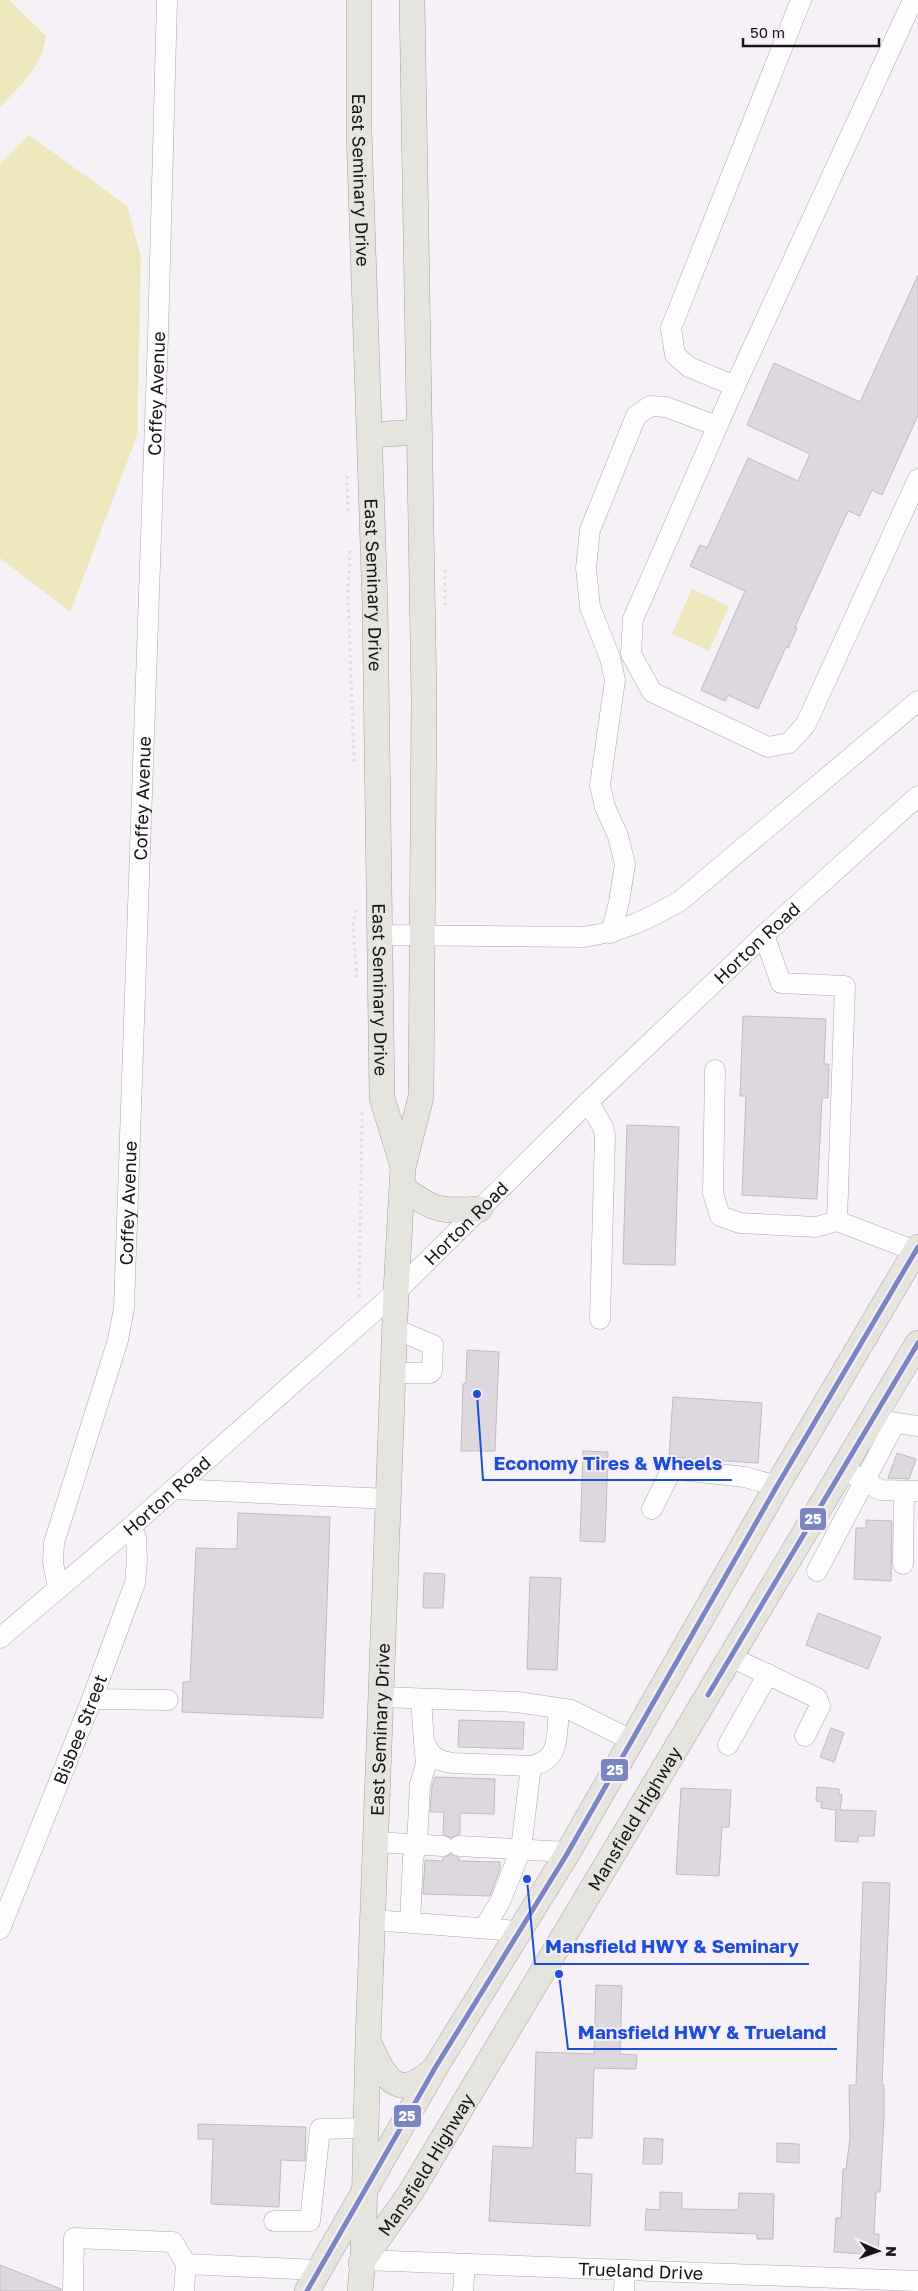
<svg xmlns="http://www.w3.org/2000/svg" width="918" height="2291" font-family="'Golos Text',sans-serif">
<rect width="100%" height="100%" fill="#f6f0f7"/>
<g fill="#eee7be">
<path d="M0 0H9L46 36C42 67 21 85 0 107Z"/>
<path d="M29 135 127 206 141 257 137 436 70 612 0 558V164Z"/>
<path d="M692 589 729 606 709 651 672 634Z"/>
</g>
<g fill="#ddd8de" stroke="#c0bbc1">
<path d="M918 275V415L882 495 872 490 860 516 848 511 795 627 797 628 788 648 786 647 758 709 728 695 725 701 701 690 745 591 690 566 700 545 707 548 748 458 798 481 810 454 747 425 774 363 860 402Z"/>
<path d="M743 1016 826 1019 824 1064H829L828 1098H822L817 1199 742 1195 746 1096H740Z"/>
<path d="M627 1125 679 1127 675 1265 623 1264Z"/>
<path d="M467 1350 499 1352 495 1451H461L463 1384 466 1383Z"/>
<path d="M673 1397 762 1403 758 1463 669 1457Z"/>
<path d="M583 1451 608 1452 605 1542 580 1541Z"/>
<path d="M897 1453 916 1459 909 1479 888 1478Z"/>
<path d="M238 1513 330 1517 323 1718 182 1712 183 1682H190L196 1548 237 1549Z"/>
<path d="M866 1520 892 1521 891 1581 854 1579 856 1528H866Z"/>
<path d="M424 1573 445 1574 443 1608H423Z"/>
<path d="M530 1577 561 1578 557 1670 527 1669Z"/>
<path d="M818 1613 881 1637 868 1669 806 1645Z"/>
<path d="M459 1720 524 1722 523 1749 458 1747Z"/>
<path d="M831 1728 844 1733 834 1762 820 1757Z"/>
<path d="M435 1777 495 1779 494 1814 460 1813V1834L451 1838 443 1834 444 1812H430L432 1786Z"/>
<path d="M817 1787 839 1789V1794L842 1795 840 1810 876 1811 874 1836H858V1842L835 1841 836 1810 821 1808 822 1802 816 1801Z"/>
<path d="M681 1788 731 1790 729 1827H722L719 1876 676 1874Z"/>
<path d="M451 1854 459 1858V1861L500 1862V1869L490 1896 423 1894 425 1860 443 1861V1858Z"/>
<path d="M863 1882 890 1883 882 2085H884V2117L880 2192H876L874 2234H879L878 2255 834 2252 836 2218H841L843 2169H846L850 2138 849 2085H856Z"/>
<path d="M596 1985 622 1986 620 2054 637 2055 636 2069 594 2068 592 2138H576L575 2173 592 2174 590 2226 489 2221 493 2146 533 2148 536 2052 594 2054Z"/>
<path d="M198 2124 306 2127 305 2161 281 2160 279 2207 211 2204 213 2139H198Z"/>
<path d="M644 2138 663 2139 662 2164H643Z"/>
<path d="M777 2143 799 2144V2163L777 2162Z"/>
<path d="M660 2192 682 2193V2209L738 2210 739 2193 774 2194 773 2239H757V2234L645 2230 646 2209 660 2210Z"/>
<path d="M0 2265 61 2289V2291H0Z"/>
</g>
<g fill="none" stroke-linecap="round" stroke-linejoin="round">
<defs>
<g id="minor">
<path d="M913 0 735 386 633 619 631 654 652 692 768 747 789 743 806 724 918 479"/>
<path d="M735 386 689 367 675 355 671 328 801 0"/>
<path d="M611 933 619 902 625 864 618 836 605 807 600 785 615 680 610 658 590 607 586 568 590 530 636 416 650 406 666 407 717 426"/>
<path d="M380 935 583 937C624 931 645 921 680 901L918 701"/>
<path d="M764 935 781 983 845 986 837 1221 918 1252"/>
<path d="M715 1070 713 1193 720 1216 740 1223 816 1227 837 1221"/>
<path d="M588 1102 603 1127 605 1136 600 1319"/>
<path d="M394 1373H430L432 1371 433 1345 395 1329"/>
<path d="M883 1421 918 1426"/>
<path d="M854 1475 880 1490 918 1491"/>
<path d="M174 1489 389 1499"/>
<path d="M652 1509 672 1469 745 1477 777 1486"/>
<path d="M903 1564 904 1491"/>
<path d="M817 1571 895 1423"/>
<path id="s1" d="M58 1587 53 1563 54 1543 118 1340 124 1308 158 336 167 0"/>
<path id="s2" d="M0 1638 132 1526 396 1292 588 1102 764 935 918 796"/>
<path d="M731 1657 817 1698 820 1706 805 1736"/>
<path d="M381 1697 517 1702 571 1710 633 1741"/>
<path d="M92 1699 168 1700"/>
<path d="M421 1699 424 1742 431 1754 439 1760 452 1763 531 1766C562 1759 556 1735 559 1709"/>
<path d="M728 1745 768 1674"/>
<path d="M376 1842 443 1846"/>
<path d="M459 1846 568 1852"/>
<path d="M373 1920 518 1931"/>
<path d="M410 1922 413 1858 417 1844 420 1784 426 1764 424 1742"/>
<path d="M484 1928 500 1902 521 1849 531 1766"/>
<path id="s3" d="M0 1929 92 1699 135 1583 137 1559 136 1539 132 1526"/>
<path d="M274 2221H310L320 2129 366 2128"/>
<path id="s4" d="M363 2260 918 2281"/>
<path d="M73 2291 74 2238 173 2242 186 2264"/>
<path d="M184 2291 186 2264 318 2270"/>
<path d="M463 2291 465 2264"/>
<path d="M624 2291 625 2270"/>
</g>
<g id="major">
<path id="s5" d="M359 0V131L375 604 382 1098 403 1167"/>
<path d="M370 435 419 432"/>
<path d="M403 1188C436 1212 440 1211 480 1209"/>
<path d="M370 2045C386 2081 398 2102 435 2068"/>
<path id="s6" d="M361 2263 411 2192 918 1343"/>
<path d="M307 2291 435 2068 567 1854 777 1486 918 1247"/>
<path id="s7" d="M360 2291 363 2260 368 2041 396 1292 403 1167 421 1097 424 700 412 0"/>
</g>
</defs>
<use href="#minor" stroke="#aaa6ab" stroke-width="21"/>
<use href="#major" stroke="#a5a19a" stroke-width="26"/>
<g stroke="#dddcde" stroke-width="3" stroke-dasharray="2.5 4" stroke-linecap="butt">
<path d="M347 476 348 512"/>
<path d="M350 551 348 593 354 762"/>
<path d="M445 605V566"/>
<path d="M356 910 353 923 357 981"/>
<path d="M359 1297 362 1112"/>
</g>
<use href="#minor" stroke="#fefdfe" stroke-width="20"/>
<use href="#major" stroke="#e6e4df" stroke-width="25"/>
<defs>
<g id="bus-1">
<path d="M708 1695 918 1343"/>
<path d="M307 2291 435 2068 567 1854 777 1486 918 1247"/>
</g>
</defs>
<use href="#bus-1" stroke="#f7edfa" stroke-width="9"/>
<use href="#bus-1" stroke="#7986c2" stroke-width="5"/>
</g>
<g text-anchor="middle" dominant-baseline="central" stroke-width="4" stroke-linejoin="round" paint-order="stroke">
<g font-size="18" fill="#181519" stroke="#f7edfa">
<text stroke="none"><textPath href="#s5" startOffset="180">East Seminary Drive</textPath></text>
<text stroke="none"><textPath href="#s1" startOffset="1205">Coffey Avenue</textPath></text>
<text stroke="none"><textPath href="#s5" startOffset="585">East Seminary Drive</textPath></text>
<text stroke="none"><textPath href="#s1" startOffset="800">Coffey Avenue</textPath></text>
<text stroke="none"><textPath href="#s2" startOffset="1028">Horton Road</textPath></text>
<text stroke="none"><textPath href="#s5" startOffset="990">East Seminary Drive</textPath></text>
<text stroke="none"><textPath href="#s1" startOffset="395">Coffey Avenue</textPath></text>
<text stroke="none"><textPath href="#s2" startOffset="624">Horton Road</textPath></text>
<text stroke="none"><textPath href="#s2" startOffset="219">Horton Road</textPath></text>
<text stroke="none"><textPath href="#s3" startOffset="215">Bisbee Street</textPath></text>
<text stroke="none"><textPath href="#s7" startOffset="562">East Seminary Drive</textPath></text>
<text stroke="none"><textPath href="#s6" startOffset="522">Mansfield Highway</textPath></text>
<text stroke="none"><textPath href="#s6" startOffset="118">Mansfield Highway</textPath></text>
<text stroke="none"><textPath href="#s4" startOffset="278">Trueland Drive</textPath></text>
</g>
</g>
<path fill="none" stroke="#1d4ed8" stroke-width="2" d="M477 1394L483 1480H732M527 1879L535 1964H809M559 1974L568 2049H837"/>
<g fill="#1d4ed8" stroke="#f7edfa" stroke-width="2">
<circle cx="477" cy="1394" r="5"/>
<circle cx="527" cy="1879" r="5"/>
<circle cx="559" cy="1974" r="5"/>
</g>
<g font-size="19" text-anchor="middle" font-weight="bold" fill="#1d4ed8" stroke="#f7edfa" stroke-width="4" stroke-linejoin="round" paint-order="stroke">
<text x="608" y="1470">Economy Tires &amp; Wheels</text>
<text x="672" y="1953">Mansfield HWY &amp; Seminary</text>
<text x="702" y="2039">Mansfield HWY &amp; Trueland</text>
</g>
<g stroke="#f7edfa" stroke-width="2">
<rect x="799" y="1507" width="28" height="24" rx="5" fill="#7986c2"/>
<rect x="600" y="1758" width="29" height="24" rx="5" fill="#7986c2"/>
<rect x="393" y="2104" width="29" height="24" rx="5" fill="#7986c2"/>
</g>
<g font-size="14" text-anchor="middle" font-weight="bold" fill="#fff">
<text x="813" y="1524">25</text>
<text x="615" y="1775">25</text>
<text x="407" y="2121">25</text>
</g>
<g transform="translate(878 2251) rotate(92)" stroke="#f7edfa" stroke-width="4" paint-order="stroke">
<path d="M0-4L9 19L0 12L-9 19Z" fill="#181519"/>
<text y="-8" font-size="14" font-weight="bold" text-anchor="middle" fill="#181519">N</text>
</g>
<path d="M743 38v8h136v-8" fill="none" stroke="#181519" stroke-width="2.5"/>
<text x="750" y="38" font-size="15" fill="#181519" stroke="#f7edfa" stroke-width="4" paint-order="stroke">50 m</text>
</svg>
